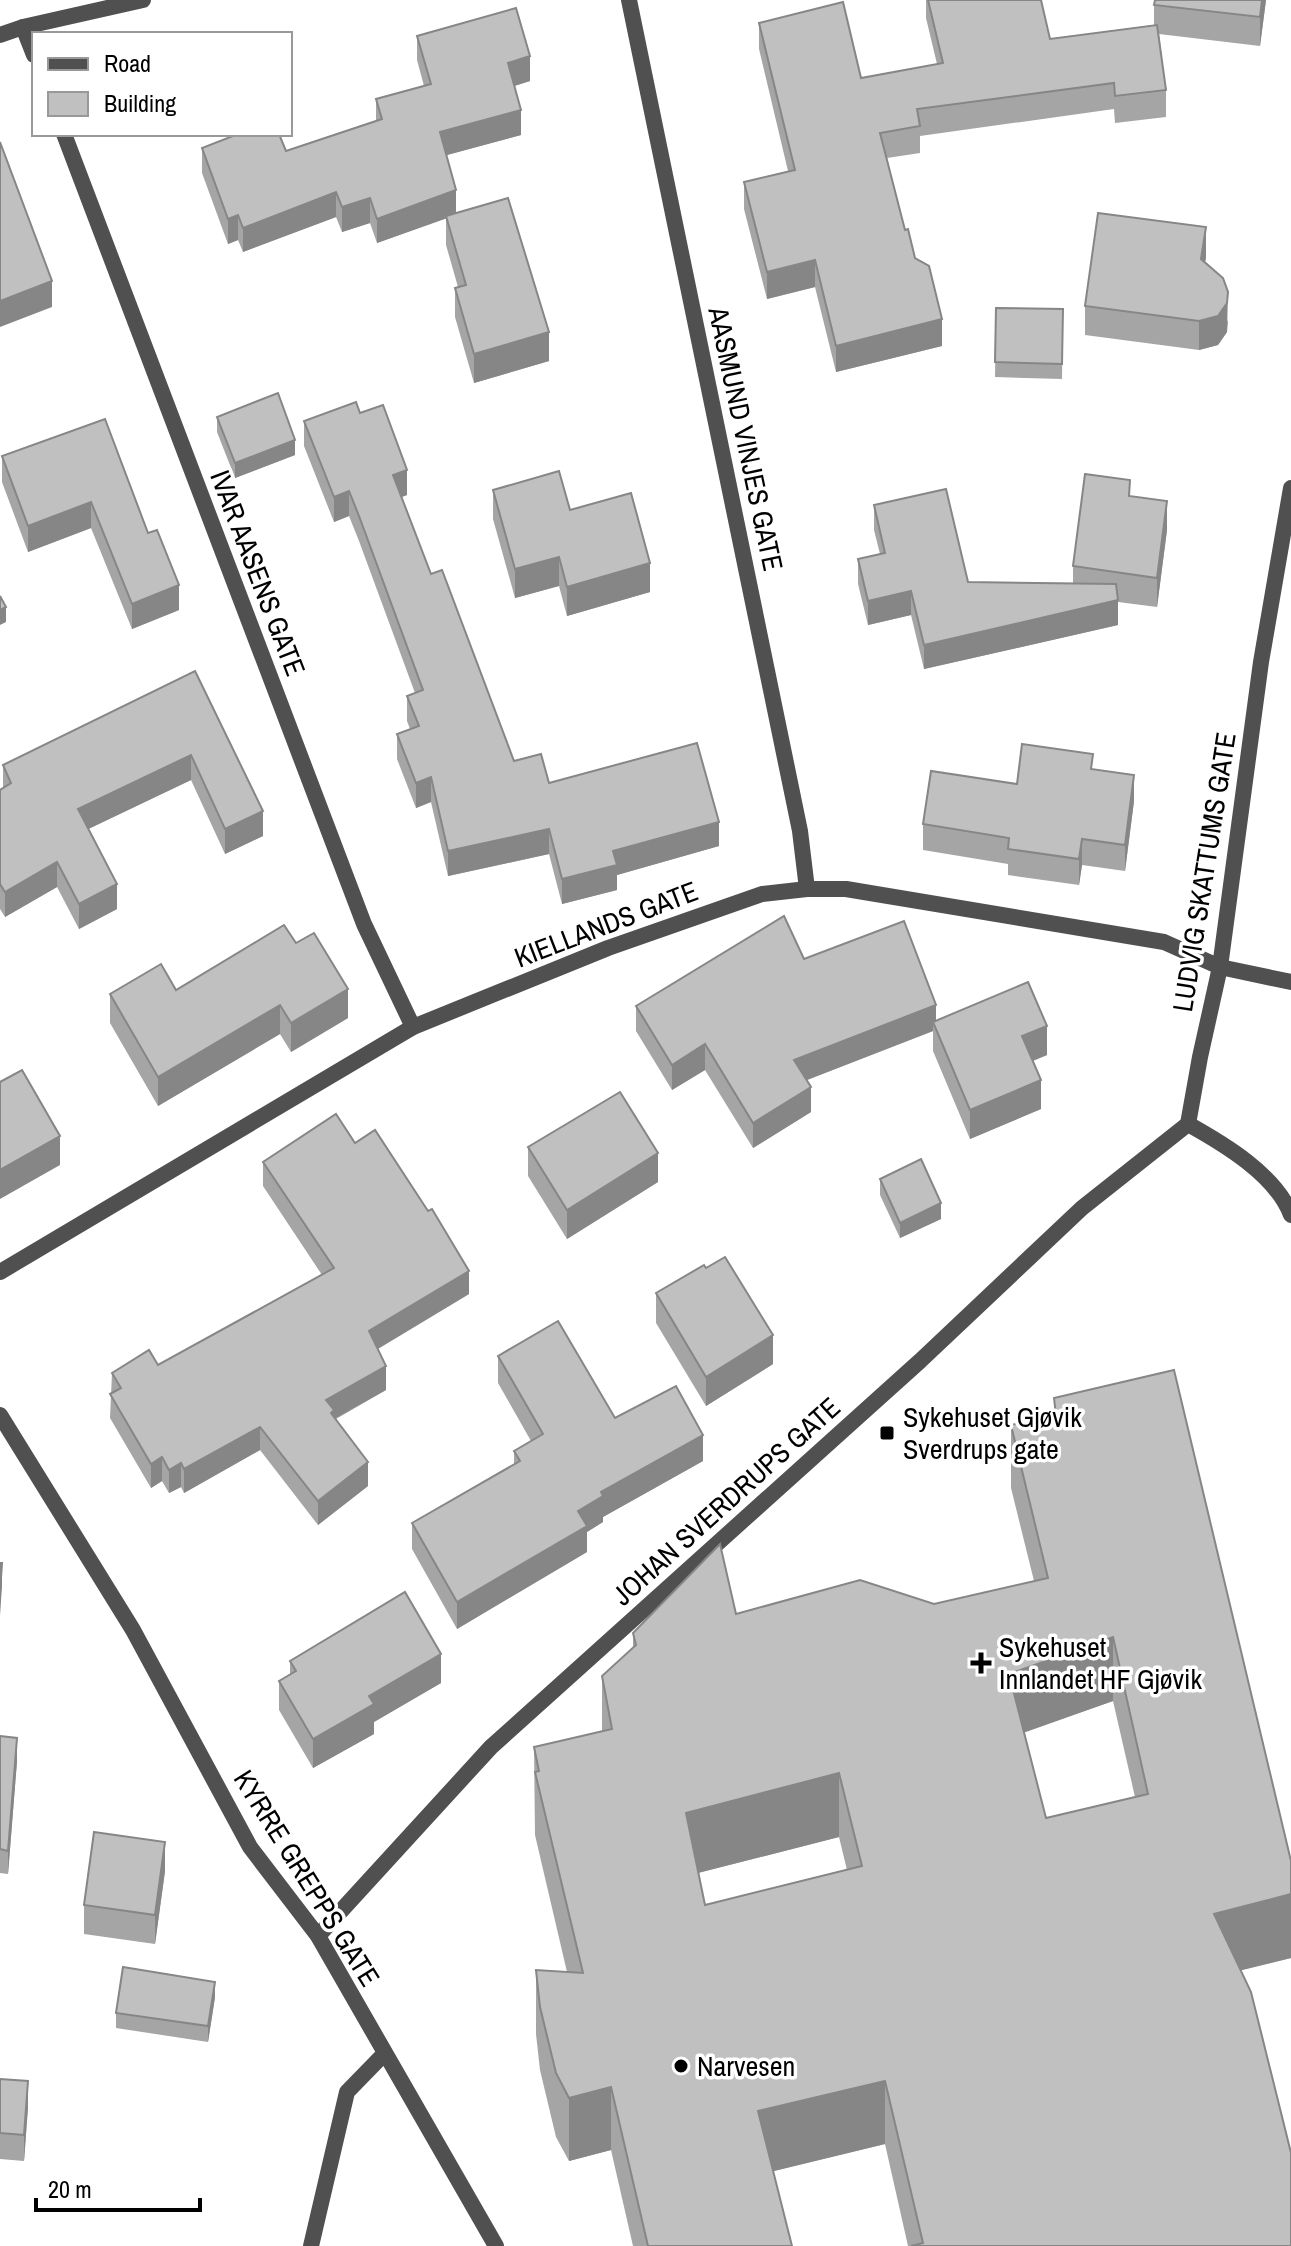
<svg xmlns="http://www.w3.org/2000/svg" width="1291" height="2246" font-family="'Archivo Narrow',sans-serif">
<rect width="100%" height="100%" fill="#fff"/>
<g fill="none" stroke-linecap="round" stroke-linejoin="round">
<g stroke="#505050" stroke-width="16">
<path d="M629 0 800 831 807 889"/>
<path d="M23 27 34 55"/>
<path d="M0 35 23 27 143 0"/>
<path d="M64 134 364 924 413 1027"/>
<path d="M1188 1124 1200 1057 1220 967 1261 662 1291 488"/>
<path d="M1188 1124C1224 1144 1276 1175 1291 1215"/>
<path d="M0 1272 413 1027 608 948 762 894 807 889H846L1164 942 1220 967 1291 982"/>
<path d="M0 1415 133 1630 250 1847 318 1936 496 2246"/>
<path d="M318 1936 491 1747 920 1361 1082 1208 1188 1124"/>
<path d="M311 2246 347 2092 384 2054"/>
</g>
</g>
<g fill="#a5a5a5" fill-rule="evenodd">
<path d="M926 0H1041L1050 39 1154 25V5L1266 0 1260 46 1159 34 1166 90V117L1115 123 1114 109 920 136V153L887 158 905 230 915 258 942 346 836 372 815 287 767 299 744 209V182L788 171 759 49V23L861 78 937 64 926 18Z"/>
<path d="M417 36 530 81 514 86 521 135 446 155 456 213 549 361 474 383 455 317V288L458 287 446 245V218L377 243 370 223 342 232 336 217 243 252 238 240 228 244 202 173V148L286 151 376 121V99L424 86 417 60Z"/>
<path d="M1206 257 1205 262 1228 322 1227 332 1218 345 1199 350 1085 335V306Z"/>
<path d="M996 308 1063 309 1062 379 995 377Z"/>
<path d="M360 413 407 495 402 497 431 574 514 761 549 783 719 846 617 875V890L562 904 549 854 448 876 431 802 416 808 397 759V734L410 729 407 721V696L415 693 359 541 349 516 334 522 304 446V421Z"/>
<path d="M217 417 295 455 235 478 217 432Z"/>
<path d="M2 456 148 533 179 610 132 629 91 528 28 552 2 482Z"/>
<path d="M493 490 570 510 650 592 567 616 559 586 515 598 493 519Z"/>
<path d="M1130 496 1167 530 1157 607 1118 602V625L924 669 911 615 868 625 858 584V559L880 554 874 530V505L968 582 1073 583V566Z"/>
<path d="M195 671 263 836 225 854 191 780 88 829 117 909 79 929 57 887 5 917 0 909V790L3 788V765Z"/>
<path d="M1093 769 1134 801 1125 871 1082 865 1079 885 1008 875V864L923 850V824L1017 784Z"/>
<path d="M296 943 348 1018 291 1052 280 1034 158 1106 110 1023V994L176 990Z"/>
<path d="M804 959 936 1020 1047 1055 1033 1061 1041 1109 970 1139 933 1051V1031L807 1080 811 1112 753 1148 705 1070 672 1090 636 1031V1006Z"/>
<path d="M355 1143 469 1294 378 1349 386 1390 336 1419 368 1486 318 1525 260 1450 184 1493 181 1487 169 1493 162 1481 151 1488 110 1418 112 1373 158 1365 322 1275 263 1186V1162Z"/>
<path d="M528 1147 658 1182 567 1239 528 1176Z"/>
<path d="M880 1179 941 1219 900 1238 880 1195Z"/>
<path d="M656 1293 773 1364 706 1406 656 1323Z"/>
<path d="M498 1356 615 1418 703 1461 603 1517V1522L587 1532V1552L457 1629 412 1549V1523L514 1465V1451L531 1441 498 1383Z"/>
<path d="M1054 1398 1291 1861V1958L1241 1970 1291 2246H908L885 2144 773 2171 792 2246H633L611 2150 569 2161 556 2137 540 2070 536 2034V1970L567 1972 535 1835 534 1747 602 1731V1676L633 1648V1633L736 1614 934 1604 1034 1581 1011 1488V1425L1054 1415ZM1113 1701 1135 1797 1046 1818 1024 1732ZM839 1837 847 1870 705 1905 698 1873Z"/>
<path d="M290 1661 441 1683 374 1722V1734L313 1768 279 1710V1681L290 1674Z"/>
<path d="M0 1736 17 1761 8 1874 0 1873Z"/>
<path d="M165 1871 155 1944 84 1934V1905Z"/>
<path d="M215 1997 208 2042 116 2028V2013Z"/>
<path d="M0 2079 28 2107 24 2161 0 2159Z"/>
</g>
<g fill="#868686">
<path d="M1262 0H1266L1260 46V17Z"/>
<path d="M530 56V81L508 88V63Z"/>
<path d="M521 110V135L440 157V132Z"/>
<path d="M456 190V215L377 243V219Z"/>
<path d="M336 192V217L243 252V228Z"/>
<path d="M370 198V223L342 232V207Z"/>
<path d="M238 215V240L228 244V219Z"/>
<path d="M1206 227V257L1201 288V259Z"/>
<path d="M815 260V287L767 299V272Z"/>
<path d="M52 281V307L0 327V301Z"/>
<path d="M1228 292 1227 332 1218 345 1199 350V321Z"/>
<path d="M942 319V346L836 372V346Z"/>
<path d="M549 332V361L474 383V354Z"/>
<path d="M295 440V455L235 478V463Z"/>
<path d="M407 470V495L393 500V475Z"/>
<path d="M349 491V516L334 522V497Z"/>
<path d="M1167 501V530L1157 607V578Z"/>
<path d="M91 502V528L28 552V526Z"/>
<path d="M559 557V586L515 598V569Z"/>
<path d="M650 563V592L567 616V587Z"/>
<path d="M179 585V610L132 629V604Z"/>
<path d="M911 591V615L868 625V601Z"/>
<path d="M1118 600V625L924 669V645Z"/>
<path d="M6 607V622L0 625V610Z"/>
<path d="M191 755V780L78 834V809Z"/>
<path d="M1134 775V801L1125 871V845Z"/>
<path d="M431 777V802L416 808V783Z"/>
<path d="M263 811V836L225 854V829Z"/>
<path d="M719 822V846L617 875V890L562 904V879L613 851Z"/>
<path d="M549 829V854L448 876V851Z"/>
<path d="M1082 839V865L1079 885V859Z"/>
<path d="M57 862V887L5 917V892Z"/>
<path d="M117 884V909L79 929V904Z"/>
<path d="M348 989V1018L291 1052V1023Z"/>
<path d="M280 1005V1034L158 1106V1077Z"/>
<path d="M936 1005V1029L933 1022V1031L794 1085V1060Z"/>
<path d="M1047 1026V1055L1022 1065V1036Z"/>
<path d="M705 1044V1070L672 1090V1065Z"/>
<path d="M1041 1080V1109L970 1139V1110Z"/>
<path d="M811 1087V1112L753 1148V1123Z"/>
<path d="M60 1136V1165L0 1199V1170Z"/>
<path d="M658 1153V1182L567 1239V1210Z"/>
<path d="M941 1203V1219L900 1238V1223Z"/>
<path d="M469 1271V1294L369 1354V1331Z"/>
<path d="M773 1335V1364L706 1406V1377Z"/>
<path d="M386 1366V1390L334 1419 326 1400Z"/>
<path d="M260 1427V1450L184 1493V1469Z"/>
<path d="M703 1435V1461L603 1517V1522L587 1532V1552L457 1629V1602L578 1511 601 1492Z"/>
<path d="M162 1457V1481L151 1488V1464Z"/>
<path d="M368 1462V1486L318 1525V1501Z"/>
<path d="M181 1463V1487L169 1493V1470Z"/>
<path d="M2 1563V1586L0 1616V1593Z"/>
<path d="M1113 1637V1701L1009 1738V1674Z"/>
<path d="M441 1654V1683L374 1722V1734L313 1768V1739L369 1696Z"/>
<path d="M17 1738V1761L8 1874V1851Z"/>
<path d="M839 1773V1837L686 1876V1813Z"/>
<path d="M165 1842V1871L155 1944V1915Z"/>
<path d="M1291 1894V1958L1214 1977V1914Z"/>
<path d="M215 1982V1997L208 2042V2026Z"/>
<path d="M28 2081V2107L24 2161V2135Z"/>
<path d="M885 2081V2144L758 2175V2111Z"/>
<path d="M611 2087V2150L569 2161V2098Z"/>
</g>
<g fill="#c0c0c0" stroke="#868686" stroke-width="2" fill-rule="evenodd">
<path d="M928 0H1041L1050 39 1157 25 1166 90 1115 96 1114 83 917 109 920 126 880 133 905 230 908 229 915 258 929 266 942 319 836 346 815 260 767 272 744 182 795 170 759 23 843 2 861 78 943 63Z"/>
<path d="M1155 0H1262L1260 17 1154 5Z"/>
<path d="M516 8 530 56 508 63 521 110 440 132 456 190 377 219 370 198 342 207 336 192 243 228 238 215 228 219 202 148 238 134H279L286 151 382 119 376 99 431 84 417 36Z"/>
<path d="M0 142 52 281 0 301Z"/>
<path d="M508 198 549 332 474 354 455 288 466 285 446 216Z"/>
<path d="M1098 213 1206 227 1201 259 1223 278 1228 292 1227 303 1218 316 1199 321 1085 306Z"/>
<path d="M996 308 1063 309 1062 364 995 362Z"/>
<path d="M278 393 295 440 235 463 217 417Z"/>
<path d="M356 402 360 413 383 405 407 470 393 475 431 574 442 570 514 761 541 754 549 783 697 743 719 822 613 851 617 865 562 879 549 829 448 851 431 777 416 783 397 734 419 726 407 696 423 690 359 516 349 491 334 497 304 421Z"/>
<path d="M105 419 148 533 157 530 179 585 132 604 91 502 28 526 2 456Z"/>
<path d="M559 471 570 510 631 493 650 563 567 587 559 557 515 569 493 490Z"/>
<path d="M1085 474 1130 480 1129 496 1167 501 1157 578 1073 566Z"/>
<path d="M946 489 968 582 1116 584 1118 600 924 645 911 591 868 601 858 559 885 553 874 505Z"/>
<path d="M0 596 6 607 0 610Z"/>
<path d="M195 671 263 811 225 829 191 755 78 809 117 884 79 904 57 862 5 892 0 884V790L11 783 3 765Z"/>
<path d="M1022 744 1093 754 1091 769 1134 775 1125 845 1082 839 1079 859 1008 849 1009 838 923 824 931 771 1017 784Z"/>
<path d="M784 916 804 959 904 921 936 1005 794 1060 811 1087 753 1123 705 1044 672 1065 636 1006Z"/>
<path d="M284 925 296 943 314 933 348 989 291 1023 280 1005 158 1077 110 994 161 964 176 990Z"/>
<path d="M1028 982 1047 1026 1022 1036 1041 1080 970 1110 933 1022Z"/>
<path d="M22 1070 60 1136 0 1170V1082Z"/>
<path d="M620 1092 658 1153 567 1210 528 1147Z"/>
<path d="M336 1114 355 1143 375 1130 428 1211 432 1209 469 1271 369 1331 386 1366 326 1400 334 1410 331 1413 368 1462 318 1501 260 1427 184 1469 181 1463 169 1470 162 1457 151 1464 110 1394 121 1388 112 1373 149 1350 158 1365 334 1268 263 1162Z"/>
<path d="M921 1159 941 1203 900 1223 880 1179Z"/>
<path d="M725 1257 773 1335 706 1377 656 1293 704 1265 706 1268Z"/>
<path d="M558 1321 615 1418 676 1386 703 1435 601 1492 603 1496 578 1511 587 1526 457 1602 412 1523 520 1461 514 1451 543 1434 498 1356Z"/>
<path d="M1174 1370 1291 1861V1894L1214 1914 1251 1992 1291 2153V2246H911L923 2243 885 2081 758 2111 792 2246H648L611 2087 569 2098 556 2073 540 2007 536 1970 583 1973 535 1772 539 1771 534 1747 612 1729 602 1676 636 1645 633 1633 720 1544 736 1614 860 1580 934 1604 1048 1578 1011 1425 1056 1415 1054 1398ZM1113 1637 1148 1794 1046 1818 1009 1674ZM839 1773 862 1866 705 1905 686 1813Z"/>
<path d="M0 1563H2L0 1593Z"/>
<path d="M405 1592 441 1654 369 1696 374 1704 313 1739 279 1681 296 1671 290 1661Z"/>
<path d="M0 1736 17 1738 8 1851 0 1849Z"/>
<path d="M94 1832 165 1842 155 1915 84 1905Z"/>
<path d="M123 1967 215 1982 208 2026 116 2013Z"/>
<path d="M0 2079 28 2081 24 2135 0 2133Z"/>
</g>
<g fill="#000" stroke="#fff" stroke-width="3">
<rect x="879" y="1425" width="16" height="16" rx="4"/>
<path d="M977 1651h8v8h8v8h-8v8h-8v-8h-8v-8h8z"/>
<circle cx="681" cy="2066" r="8"/>
</g>
<g text-anchor="middle" dominant-baseline="central" stroke-width="7" stroke-linejoin="round" paint-order="stroke">
<g font-size="28" fill="#000" stroke="#fff">
<text transform="translate(746 439) rotate(78)">AASMUND VINJES GATE</text>
<text transform="translate(258 573) rotate(69)">IVAR AASENS GATE</text>
<text transform="translate(1204 872) rotate(-81)">LUDVIG SKATTUMS GATE</text>
<text transform="translate(606 924) rotate(-21)">KIELLANDS GATE</text>
<text transform="translate(726 1501) rotate(-42)">JOHAN SVERDRUPS GATE</text>
<text transform="translate(307 1878) rotate(58)">KYRRE GREPPS GATE</text>
</g>
<g font-size="28" fill="#000" stroke="#fff" text-anchor="start">
<text x="903" y="1417">Sykehuset Gjøvik<tspan x="903" dy="32">Sverdrups gate</tspan></text>
<text x="999" y="1647">Sykehuset<tspan x="999" dy="32">Innlandet HF Gjøvik</tspan></text>
<text x="697" y="2066">Narvesen</text>
</g>
</g>
<rect x="32" y="32" width="260" height="104" fill="#ffffff" stroke="#999999" stroke-width="2"/>
<rect x="48" y="58" width="40" height="12" fill="#505050" stroke="#999999" stroke-width="2"/>
<text x="104" y="72" font-size="24" fill="#000000">Road</text>
<rect x="48" y="92" width="40" height="24" fill="#c0c0c0" stroke="#999999" stroke-width="2"/>
<text x="104" y="112" font-size="24" fill="#000000">Building</text>
<path d="M36 2198v12h164v-12" fill="none" stroke="#000000" stroke-width="4"/>
<text x="48" y="2198" font-size="24" fill="#000000" stroke="#ffffff" stroke-width="6" paint-order="stroke">20 m</text>
</svg>
